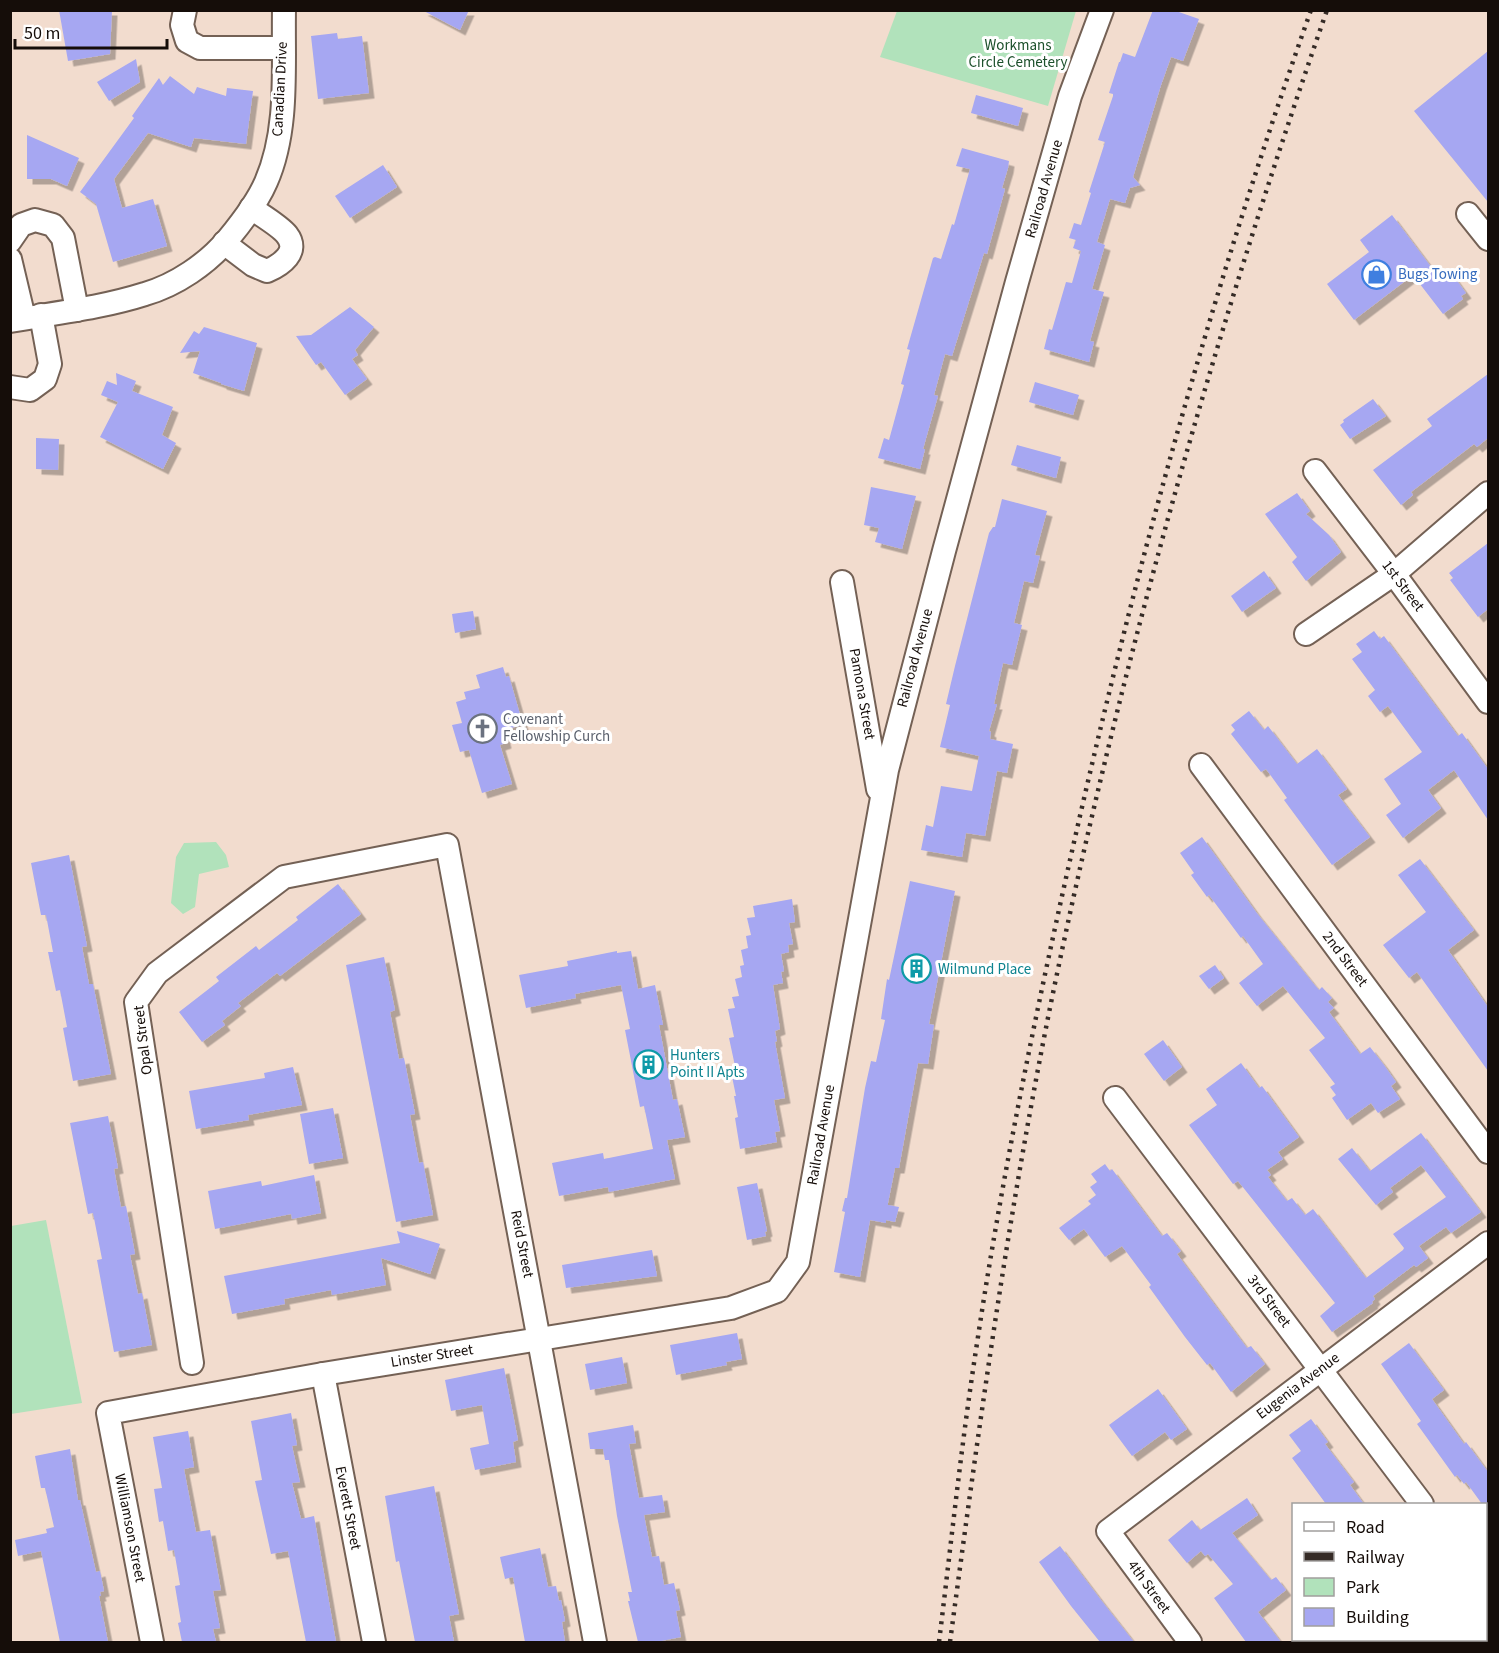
<svg xmlns="http://www.w3.org/2000/svg" width="1499" height="1653" font-family="'Source Sans 3',sans-serif">
<defs>
<filter id="shadow"><feDropShadow dx="5.5" dy="5.5" stdDeviation="0" flood-color="#0004"/></filter>
</defs>
<rect width="100%" height="100%" fill="#f2dcce"/>
<g fill="#b1e2bb">
<path d="M897 11H1076L1048 106 880 57Z"/>
<path d="M216 842 226 855 229 867 199 874 195 907 183 914 171 903 176 857 184 843Z"/>
<path d="M46 1220 82 1403 11 1414V1226Z"/>
</g>
<g fill="#a6a7f2" filter="url(#shadow)">
<path d="M59 10H112L110 54 68 61Z"/>
<path d="M422 10H469L460 30Z"/>
<path d="M1153 10H1173L1199 19 1183 61 1171 57 1161 85 1133 177 1140 185 1130 188 1125 203 1110 199 1097 242 1105 245 1092 289 1104 292 1090 341 1094 342 1089 362 1044 349 1049 329 1052 330 1066 282 1072 283 1081 251 1073 248 1076 240 1069 238 1074 223 1081 225 1091 193 1089 192 1105 142 1098 140 1113 96V94L1109 93 1119 62H1120L1123 53 1135 57Z"/>
<path d="M337 33 338 39 362 36 369 93 318 99 311 36Z"/>
<path d="M1488 51V202L1414 111Z"/>
<path d="M136 59 140 82 109 101 97 82Z"/>
<path d="M170 76 194 94 197 87 226 96 227 88 253 91 246 144 194 138 191 147 148 133 114 179 122 208 153 199 167 246 113 262 96 204 80 192 134 118 132 116 159 78 163 85Z"/>
<path d="M976 95 1023 108 1018 126 971 113Z"/>
<path d="M27 135 79 158 67 186 51 179H27Z"/>
<path d="M962 148 1009 161 1008 168 1002 188 1005 189 987 254 984 253 952 356 945 354 934 395 938 396 923 449H925L920 469 878 458 884 438 889 440 904 385 901 384 910 350 907 349 933 258 935 257 941 259 952 224 954 225 970 169 956 166Z"/>
<path d="M383 165 397 187 350 218 335 196Z"/>
<path d="M1392 215 1438 276 1443 273 1445 275 1450 271 1466 293 1461 296 1463 299 1443 314 1413 275 1354 320 1327 284 1369 252 1360 240Z"/>
<path d="M350 307 374 327 355 350 358 355 352 359 367 379 345 395 321 362 316 365 296 336 311 335Z"/>
<path d="M204 327 257 343 244 391 221 384V383L193 373 200 351 180 353 194 331 199 334Z"/>
<path d="M116 373 136 381 132 391 173 407 162 435 176 443 163 469 100 437 118 402 101 395 107 381 117 385Z"/>
<path d="M1488 374V438L1477 447 1474 444 1411 492 1413 495 1401 505 1373 470 1432 426 1427 419Z"/>
<path d="M1035 382 1079 395 1073 415 1029 402Z"/>
<path d="M1373 399 1386 416 1350 439 1340 425 1344 422 1343 420Z"/>
<path d="M36 438 59 439 58 470 36 469Z"/>
<path d="M1017 445 1061 457 1056 478 1011 465Z"/>
<path d="M871 487 916 496 902 549 875 542 879 528 864 525Z"/>
<path d="M1297 493 1310 511 1306 514 1329 535 1341 552 1306 581 1292 562 1297 557 1265 514Z"/>
<path d="M1002 499 1047 511 1035 555 1040 556 1033 583 1024 581 1014 623 1022 625 1012 665 1003 663 994 704H997L989 731 991 732 990 739 1013 744 1007 773 997 771 985 836 966 833 962 857 921 850 926 825 933 827 941 786 972 791 979 756 940 747 950 705 946 704 955 666 989 533 993 527H995Z"/>
<path d="M1488 543V609L1478 617 1450 580 1453 578 1449 573Z"/>
<path d="M1264 571 1276 588 1242 612 1231 596Z"/>
<path d="M473 611 476 629 455 633 452 614Z"/>
<path d="M1374 631 1380 639 1384 636 1458 736 1462 733 1488 769V820L1454 770 1428 790 1441 808 1403 838 1386 815 1401 804 1384 779 1422 752 1388 706 1380 712 1368 696 1375 690 1352 659 1362 652 1356 644Z"/>
<path d="M503 667 506 677 509 676 523 725 503 730 506 743 500 745 512 784 482 793 469 750 460 752 452 725 462 723 456 702 466 699 464 692 480 688 476 675Z"/>
<path d="M1249 711 1264 730 1268 726 1297 764 1317 749 1347 789 1338 795 1370 837 1332 865 1284 800 1287 798 1266 769 1261 772 1231 734 1235 730 1231 725Z"/>
<path d="M1202 837 1256 912 1313 983 1319 990 1322 987 1332 998 1328 1002 1334 1008 1329 1012 1360 1054 1370 1047 1384 1065 1396 1082 1391 1086 1400 1099 1378 1113 1371 1103 1347 1120 1332 1098 1336 1095 1330 1087 1335 1084 1309 1050 1325 1038 1283 986 1257 1006 1239 983 1263 964 1243 936 1241 938 1209 895 1207 897 1191 875 1194 873 1180 853Z"/>
<path d="M69 855 87 946 82 947 89 984H93L111 1074 73 1081 63 1028 67 1027 60 990 56 991 48 952H53L46 915H41L31 863Z"/>
<path d="M1420 859 1474 930 1448 950 1488 1007V1071L1417 972 1409 978 1383 945 1426 912 1398 875Z"/>
<path d="M910 881 955 891 929 1024 934 1025 928 1064 918 1063 899 1168H895L888 1203V1205L899 1207 895 1222 886 1220V1223L870 1220 860 1277 834 1272 845 1212 842 1211 845 1198H847L865 1088 871 1061 876 1062 885 1020 881 1019 887 979 889 980Z"/>
<path d="M338 884 361 914 280 976 277 973 238 1003 241 1006 222 1021 225 1025 202 1042 179 1012 219 981 216 977 256 946 259 950 298 920 296 917Z"/>
<path d="M792 899 795 922 789 923 793 944 788 945 789 952 781 954 784 971 781 972 783 983 773 985 780 1029 775 1031 777 1041 775 1042 785 1098 774 1100 780 1131 775 1132 777 1142 740 1149 735 1118 738 1117 734 1096H736L730 1067 735 1066 729 1038 734 1037 728 1009 735 1008 732 997 739 996 735 979 742 977 740 966 744 965 741 950 748 948 746 936 751 935 747 918 755 917 753 906Z"/>
<path d="M617 951V953L631 951 638 989 655 985 663 1025H659L673 1100 677 1099 685 1137 667 1140 675 1179 609 1192 608 1187 559 1196 552 1163 603 1153 604 1159 653 1149 644 1106 640 1107 625 1030 630 1029 621 985 575 994 576 998 526 1008 519 975 568 966 567 961Z"/>
<path d="M384 957 395 1010 390 1012 399 1059 404 1058 415 1114 410 1115 419 1163 423 1162 433 1215 396 1222 346 965Z"/>
<path d="M1215 965 1224 978 1209 989 1199 976Z"/>
<path d="M1163 1040 1182 1067 1164 1081 1144 1054Z"/>
<path d="M1241 1063 1259 1088 1262 1086 1299 1137 1278 1152 1283 1159 1267 1170 1271 1175 1268 1177 1287 1201 1292 1198 1305 1215 1313 1209 1366 1278 1403 1250 1404 1248 1393 1234 1446 1197 1421 1165 1390 1188 1393 1192 1376 1205 1338 1159 1352 1148 1370 1171 1421 1133 1481 1212 1451 1233 1446 1227 1419 1246 1428 1258 1416 1267 1414 1265 1373 1296 1375 1299 1372 1302 1373 1303 1332 1332 1320 1316 1335 1303 1238 1181 1233 1184 1189 1125 1217 1105 1206 1089Z"/>
<path d="M293 1067 302 1105 248 1115 249 1120 196 1129 189 1091 265 1078 264 1073Z"/>
<path d="M333 1108 343 1158 309 1164 300 1114Z"/>
<path d="M108 1116 118 1168 114 1169 121 1207 126 1206 135 1254 130 1255 138 1294 142 1293 152 1345 114 1352 97 1260 102 1259 93 1213 88 1214 70 1123Z"/>
<path d="M1105 1164 1110 1171 1112 1169 1162 1236 1167 1233 1181 1251 1177 1254 1226 1320 1247 1348 1251 1346 1265 1364 1231 1392 1210 1363 1207 1365 1185 1337 1149 1287 1151 1285 1122 1246 1105 1257 1084 1229 1069 1240 1059 1228 1091 1204 1088 1201 1096 1195 1090 1187 1097 1182 1091 1174Z"/>
<path d="M314 1175 321 1213 292 1219 291 1214 215 1229 208 1191 261 1181 262 1186Z"/>
<path d="M757 1183 767 1231 765 1232 766 1236 747 1240 737 1187Z"/>
<path d="M397 1231 440 1244 430 1274 381 1258 386 1285 332 1295 331 1290 284 1299 285 1304 232 1314 224 1276 400 1243Z"/>
<path d="M652 1250 657 1276 566 1288 562 1265Z"/>
<path d="M737 1333 742 1359 726 1362 727 1365 676 1375 670 1345Z"/>
<path d="M1409 1343 1444 1390 1432 1399 1464 1444 1466 1442 1488 1472V1513L1485 1504H1482L1466 1482 1464 1484 1457 1475 1455 1477 1417 1424 1421 1421 1381 1364Z"/>
<path d="M622 1357 627 1383 590 1390 585 1364Z"/>
<path d="M504 1368 518 1440 513 1442 516 1462 475 1470 470 1448 489 1444 482 1405 451 1411 445 1380Z"/>
<path d="M1158 1389 1187 1429 1171 1440 1165 1432 1132 1456 1109 1425Z"/>
<path d="M291 1413 297 1445 292 1446 300 1482 292 1483 301 1519 314 1516 336 1642H306L288 1551 271 1554 255 1481 262 1480 251 1421Z"/>
<path d="M1311 1419 1328 1442 1325 1444 1354 1482 1350 1485 1364 1504H1326L1292 1458 1301 1451 1289 1435Z"/>
<path d="M633 1425 636 1443 629 1444 639 1498 662 1495 665 1512 644 1515 652 1557 659 1556 664 1585 674 1583 680 1610 676 1611 681 1637 656 1642H638L628 1601H630L628 1592H632L617 1516 609 1460H605L603 1449H590L588 1433Z"/>
<path d="M188 1431 194 1467 184 1469 196 1532 210 1530 221 1590 213 1591 220 1628 213 1629 216 1642H182L178 1623 181 1622 175 1586 180 1585 174 1550 168 1551 163 1521 159 1522 154 1489 162 1488 153 1437Z"/>
<path d="M70 1449 78 1500H80L96 1572 100 1571 104 1591 100 1592 101 1596H99L108 1642H60L41 1551 18 1556 15 1540 47 1533 46 1529 54 1527 45 1488H41L35 1456Z"/>
<path d="M434 1486 459 1614 449 1616 454 1642H415L399 1561 396 1562 385 1496Z"/>
<path d="M1247 1498 1258 1515 1232 1533 1271 1580 1276 1577 1286 1590 1258 1612 1281 1642H1246L1214 1598 1233 1584 1208 1554 1205 1556 1201 1551 1187 1563 1168 1540 1192 1520 1200 1530Z"/>
<path d="M1060 1546 1101 1600 1134 1642H1100L1071 1606 1039 1562Z"/>
<path d="M540 1548 548 1587 556 1586 559 1601 561 1600 565 1621 562 1622 565 1642H525L513 1577 505 1579 500 1557Z"/>
</g>
<g fill="none" stroke-linecap="round" stroke-linejoin="round">
<defs>
<g id="minor">
<path d="M185 10 182 25 187 41 200 48H283"/>
<path d="M1468 214 1488 239"/>
<path d="M10 241 21 225 35 220 53 225 63 238 77 310"/>
<path d="M224 243 253 265 267 271C281 265 300 252 287 235 280 226 261 215 251 208"/>
<path d="M10 259 24 318"/>
<path d="M10 321C55 313 101 308 145 294 176 285 207 264 228 239 242 222 257 203 266 182 289 130 283 67 284 10"/>
<path d="M10 387 30 390 45 379 50 364 41 315"/>
<path d="M1315 471 1394 574 1488 702"/>
<path d="M842 582 878 789"/>
<path d="M1306 634 1394 574 1488 493"/>
<path d="M1201 765 1488 1152"/>
<path d="M1115 1098 1422 1504"/>
<path d="M192 1363 136 1002 157 973 284 877 447 845 595 1642"/>
<path d="M323 1374 374 1642"/>
<path d="M1486 1590 1488 1594"/>
<path d="M152 1642 108 1413 323 1374 731 1308 777 1291 798 1262 887 770 944 551 1017 282 1070 96 1102 10"/>
<path d="M1190 1642 1108 1531 1488 1243"/>
</g>
</defs>
<use href="#minor" stroke="#746155" stroke-width="26"/>
<use href="#minor" stroke="#fff" stroke-width="22"/>
<g stroke="#352b26" stroke-width="4.5" stroke-dasharray="3 6" stroke-linecap="butt">
<path d="M939 1642C951 1545 961 1447 976 1350 1002 1175 1038 1001 1077 829 1140 552 1216 278 1311 10"/>
<path d="M950 1642C979 1425 1009 1208 1053 993 1122 660 1215 332 1327 10"/>
</g>
</g>
<defs>
<symbol id="shop-ring" viewBox="-11 -11 22 22"><circle r="9.5" fill="#fff" stroke="#3f7fe0" stroke-width="1.5"/><path d="M-5-2.5h2.3a2.7 3.5 0 0 1 5.4 0H5L5.5 6h-11ZM-1.5-2.5h3a1.5 2.3 0 0 0-3 0Z" fill="#3f7fe0"/></symbol>
<symbol id="church-ring" viewBox="-11 -11 22 22"><circle r="9.5" fill="#fff" stroke="#6b7280" stroke-width="1.5"/><path d="M-1.2-6h2.4v3.5h3.3v2.4h-3.3V6h-2.4V-.1h-3.3v-2.4h3.3Z" fill="#6b7280"/></symbol>
<symbol id="building-ring" viewBox="-11 -11 22 22"><circle r="9.5" fill="#fff" stroke="#0f9aa8" stroke-width="1.5"/><path d="M-4-6H4V6H1V3H-1V6H-4ZM-2.5-4.3h1.7v1.8h-1.7ZM.8-4.3h1.7v1.8H.8ZM-2.5-1h1.7V.8h-1.7ZM.8-1h1.7V.8H.8Z" fill="#0f9aa8"/></symbol>
</defs>
<g fill-rule="evenodd">
<use href="#shop-ring" x="1360" y="258" width="33" height="33"/>
<use href="#church-ring" x="466" y="712" width="33" height="33"/>
<use href="#building-ring" x="900" y="952" width="33" height="33"/>
<use href="#building-ring" x="632" y="1048" width="33" height="33"/>
</g>
<g text-anchor="middle" dominant-baseline="central" stroke-width="6" stroke-linejoin="round" paint-order="stroke">
<g font-size="15" fill="#1c502b" stroke="#fff">
<text x="1018" y="45">Workmans<tspan x="1018" dy="17">Circle Cemetery</tspan></text>
</g>
<g font-size="15" fill="#150d09" stroke="#fff">
<text transform="translate(280 89) rotate(-87)">Canadian Drive</text>
<text transform="translate(1044 189) rotate(-74)">Railroad Avenue</text>
<text transform="translate(1403 586) rotate(53)">1st Street</text>
<text transform="translate(915 658) rotate(-75)">Railroad Avenue</text>
<text transform="translate(862 694) rotate(80)">Pamona Street</text>
<text transform="translate(1345 959) rotate(53)">2nd Street</text>
<text transform="translate(143 1040) rotate(-97)">Opal Street</text>
<text transform="translate(821 1135) rotate(-80)">Railroad Avenue</text>
<text transform="translate(522 1244) rotate(79)">Reid Street</text>
<text transform="translate(1269 1301) rotate(53)">3rd Street</text>
<text transform="translate(432 1356) rotate(-9)">Linster Street</text>
<text transform="translate(1298 1386) rotate(-37)">Eugenia Avenue</text>
<text transform="translate(348 1508) rotate(79)">Everett Street</text>
<text transform="translate(130 1528) rotate(79)">Williamson Street</text>
<text transform="translate(1149 1587) rotate(54)">4th Street</text>
</g>
<g font-size="15" fill="#366cbe" stroke="#fff" text-anchor="start">
<text x="1398" y="274">Bugs Towing</text>
</g>
<g font-size="15" fill="#5b616d" stroke="#fff" text-anchor="start">
<text x="503" y="719">Covenant<tspan x="503" dy="17">Fellowship Curch</tspan></text>
</g>
<g font-size="15" fill="#0d838f" stroke="#fff" text-anchor="start">
<text x="938" y="969">Wilmund Place</text>
<text x="670" y="1055">Hunters<tspan x="670" dy="17">Point II Apts</tspan></text>
</g>
</g>
<rect width="1499" height="1653" fill="none" stroke="#150d09" stroke-width="24"/>
<rect x="1292" y="1503" width="195" height="138" fill="#ffffff" stroke="#a19e9d" stroke-width="1.5"/>
<rect x="1304" y="1522" width="30" height="9" fill="#ffffff" stroke="#a19e9d" stroke-width="1.5"/>
<text x="1346" y="1533" font-size="18" fill="#150d09">Road</text>
<rect x="1304" y="1552" width="30" height="9" fill="#352b26" stroke="#a19e9d" stroke-width="1.5"/>
<text x="1346" y="1563" font-size="18" fill="#150d09">Railway</text>
<rect x="1304" y="1578" width="30" height="18" fill="#b1e2bb" stroke="#a19e9d" stroke-width="1.5"/>
<text x="1346" y="1593" font-size="18" fill="#150d09">Park</text>
<rect x="1304" y="1608" width="30" height="18" fill="#a6a7f2" stroke="#a19e9d" stroke-width="1.5"/>
<text x="1346" y="1623" font-size="18" fill="#150d09">Building</text>
<path d="M15 39v9h152v-9" fill="none" stroke="#150d09" stroke-width="3"/>
<text x="24" y="39" font-size="18" fill="#150d09" stroke="#ffffff" stroke-width="4.5" paint-order="stroke">50 m</text>
</svg>
